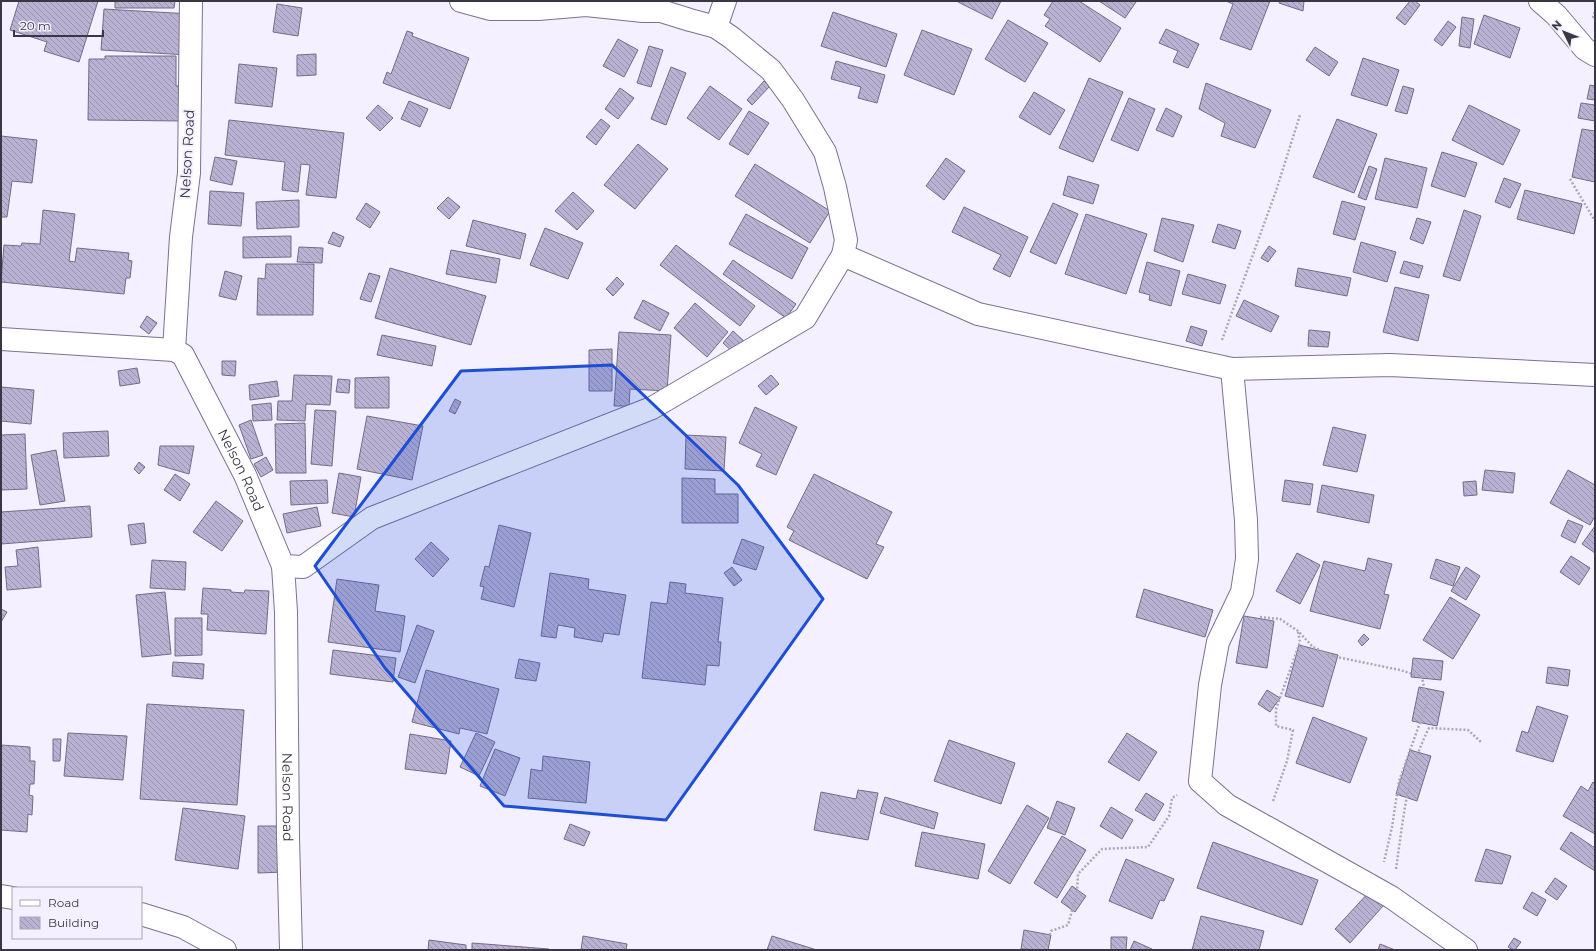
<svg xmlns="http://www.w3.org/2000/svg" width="1596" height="951" font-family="Montserrat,sans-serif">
<defs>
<pattern id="building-back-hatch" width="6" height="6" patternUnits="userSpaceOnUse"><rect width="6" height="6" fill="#bab2d3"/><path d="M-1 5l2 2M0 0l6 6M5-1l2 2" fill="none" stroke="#9892ad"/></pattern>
</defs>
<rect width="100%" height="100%" fill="#f4f0ff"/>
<g fill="url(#building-back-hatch)" stroke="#736b8a">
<path d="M19 1H98L79 62 44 51 47 42 10 30Z"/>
<path d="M115 1H175L174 8H115Z"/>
<path d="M959 1H1001L992 19 958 2Z"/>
<path d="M1053 1H1079L1121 28 1100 62 1045 26 1050 19 1044 15Z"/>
<path d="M1099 1H1134L1136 2 1125 18Z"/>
<path d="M1226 1H1270L1251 50 1220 39 1233 4Z"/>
<path d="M1280 1H1304L1303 11 1279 3Z"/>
<path d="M1410 1H1415L1420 5 1405 25 1396 18Z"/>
<path d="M277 4 302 8 298 36 273 32Z"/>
<path d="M104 9 191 14 189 55 101 50Z"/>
<path d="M833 12 897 34 886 67 821 46Z"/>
<path d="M1484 15 1520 28 1510 58 1474 44Z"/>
<path d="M1462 17 1474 19 1470 48 1459 46Z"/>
<path d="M1008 20 1048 43 1025 82 985 59Z"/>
<path d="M1448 21 1456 27 1442 46 1434 40Z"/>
<path d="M1166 29 1199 44 1188 68 1173 62 1178 51 1159 43Z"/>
<path d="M922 30 972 49 954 95 904 75Z"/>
<path d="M407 31 413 33 412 36 469 58 450 109 383 83 387 72 391 74Z"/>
<path d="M618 39 638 50 624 77 603 66Z"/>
<path d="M649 46 663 50 651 87 637 83Z"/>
<path d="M1315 47 1338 62 1329 76 1306 60Z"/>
<path d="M316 54V75L297 76V55Z"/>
<path d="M105 56H176V86H184V121L88 120 89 59H105Z"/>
<path d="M1363 58 1399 70 1387 106 1351 95Z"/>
<path d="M836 61 885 75 877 103 858 98 861 87 831 79Z"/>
<path d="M239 64 277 68 272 107 235 103Z"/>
<path d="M671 67 686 73 666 125 651 119Z"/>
<path d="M1089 78 1123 92 1093 162 1059 148Z"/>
<path d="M764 81 770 86 752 105 747 100Z"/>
<path d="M1206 83 1271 110 1255 148 1221 136 1225 123 1199 109Z"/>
<path d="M1590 85 1595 86V100L1587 99Z"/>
<path d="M710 86 742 109 719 140 687 118Z"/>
<path d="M1403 86 1414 89 1407 114 1395 111Z"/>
<path d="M620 88 634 98 618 119 605 109Z"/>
<path d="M1034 92 1065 110 1050 135 1019 117Z"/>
<path d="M1129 98 1155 109 1138 151 1111 140Z"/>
<path d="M409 101 428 109 420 127 401 119Z"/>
<path d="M1581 103 1595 105V121L1578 118Z"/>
<path d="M378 105 393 118 380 131 366 118Z"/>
<path d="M1469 105 1520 130 1503 165 1452 140Z"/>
<path d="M1166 108 1182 116 1173 137 1156 130Z"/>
<path d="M749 111 769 123 748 155 729 144Z"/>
<path d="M601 119 610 126 596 145 586 137Z"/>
<path d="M1337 119 1377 134 1354 193 1313 177Z"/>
<path d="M229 120 344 133 336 198 306 195 310 165 301 164 298 192 282 190 285 162 225 155Z"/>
<path d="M1582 129 1595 131V182L1572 177Z"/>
<path d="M1 136 37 140 32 183 12 181 7 217H1Z"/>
<path d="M638 144 668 169 635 209 604 185Z"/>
<path d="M1442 152 1477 163 1465 197 1431 186Z"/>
<path d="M215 157 237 161 232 185 210 180Z"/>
<path d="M946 158 965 171 944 200 926 186Z"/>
<path d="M1385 158 1427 168 1417 208 1375 199Z"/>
<path d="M755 164 830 211 810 243 735 196Z"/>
<path d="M1369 166 1377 169 1366 200 1358 197Z"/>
<path d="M1068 176 1099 185 1093 204 1063 195Z"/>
<path d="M1504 178 1521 184 1510 208 1495 202Z"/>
<path d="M1525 190 1582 204 1574 234 1517 219Z"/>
<path d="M210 191 244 193 241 226 208 224Z"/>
<path d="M573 192 594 211 577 230 555 211Z"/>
<path d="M448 197 460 207 449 219 437 208Z"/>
<path d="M299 200V227L257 229 256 202Z"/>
<path d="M1342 201 1365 207 1355 240 1333 234Z"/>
<path d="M366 203 380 212 370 228 356 219Z"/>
<path d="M1053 203 1078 214 1056 264 1030 252Z"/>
<path d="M964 207 1028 237 1010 277 993 269 1001 255 952 232Z"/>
<path d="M43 210 75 214 69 261 75 262 77 248 129 253 128 260 132 261 130 278H126L124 294 1 282 4 245 21 246 22 243 40 244Z"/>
<path d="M1464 210 1481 216 1460 281 1443 276Z"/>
<path d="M746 214 808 248 792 279 729 244Z"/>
<path d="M1086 214 1147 234 1126 294 1065 274Z"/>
<path d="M1162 218 1194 225 1183 262 1154 251Z"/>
<path d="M1417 218 1431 222 1423 244 1410 239Z"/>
<path d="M473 220 526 234 520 259 466 246Z"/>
<path d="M1218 224 1241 231 1235 249 1212 242Z"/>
<path d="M545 228 583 243 568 279 530 265Z"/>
<path d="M333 232 344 237 340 247 328 243Z"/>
<path d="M291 236V257L243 258V237Z"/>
<path d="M1361 242 1396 252 1387 282 1353 272Z"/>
<path d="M676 245 755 306 740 326 660 265Z"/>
<path d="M1269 246 1276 251 1268 262 1261 258Z"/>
<path d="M299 247 323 248 322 263 297 262Z"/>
<path d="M451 250 500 259 496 283 446 274Z"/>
<path d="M733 260 796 304 786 318 723 274Z"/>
<path d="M1404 261 1423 266 1419 278 1400 273Z"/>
<path d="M1147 262 1180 271 1171 306 1149 300 1150 295 1139 292Z"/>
<path d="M266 264H314L313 315H257L258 278 265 279Z"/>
<path d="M390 268 486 296 471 345 375 318Z"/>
<path d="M1298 268 1351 278 1347 296 1295 286Z"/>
<path d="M225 271 242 276 236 300 219 296Z"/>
<path d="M369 273 380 276 371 302 360 299Z"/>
<path d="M1188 274 1226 285 1220 304 1182 294Z"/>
<path d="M617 277 624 284 613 296 606 289Z"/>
<path d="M1395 287 1429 295 1418 341 1383 332Z"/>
<path d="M643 300 669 313 660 331 634 318Z"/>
<path d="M1244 300 1279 316 1271 332 1236 316Z"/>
<path d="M695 303 728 332 707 357 674 328Z"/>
<path d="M147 316 157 323 149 334 140 327Z"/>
<path d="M1191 326 1207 331 1202 346 1186 341Z"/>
<path d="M1309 330 1330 332 1328 347 1308 346Z"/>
<path d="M733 331 746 343 735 354 723 343Z"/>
<path d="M619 332 671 335 667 391 630 389 629 406H614Z"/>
<path d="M382 335 436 346 432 366 377 355Z"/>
<path d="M612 349V391H589V350Z"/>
<path d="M222 361H236L235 376 222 375Z"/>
<path d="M137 368 140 383 120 386 118 371Z"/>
<path d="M294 375 332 376 330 405 306 404 305 421 277 420 278 401H292Z"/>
<path d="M771 375 779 384 766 395 758 386Z"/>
<path d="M389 377V408H355V378Z"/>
<path d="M338 379 350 380 349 393 336 392Z"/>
<path d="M277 381 279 396 250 400 249 385Z"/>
<path d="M1 387 34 390 31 424 1 421Z"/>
<path d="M455 399 461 402 455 414 449 411Z"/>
<path d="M271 403 272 420 253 421 252 405Z"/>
<path d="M755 407 797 427 776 475 756 466 762 454 739 443Z"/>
<path d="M315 410 336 411 332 466 311 464Z"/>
<path d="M367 416 423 426 412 480 357 469Z"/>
<path d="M251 420 263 455 251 459 239 425Z"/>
<path d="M305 423 306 473H276L275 424Z"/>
<path d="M1333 427 1366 435 1357 472 1323 465Z"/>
<path d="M108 431 109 456 64 458 63 433Z"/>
<path d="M25 434 27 489 1 490V435Z"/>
<path d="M686 435 726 437 724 471 685 469Z"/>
<path d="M160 446H194L189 474 158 465Z"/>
<path d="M56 450 65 501 40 505 31 455Z"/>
<path d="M266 457 273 470 261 477 254 464Z"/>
<path d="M139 462 145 467 139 474 134 469Z"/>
<path d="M1485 470 1515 473 1513 493 1482 490Z"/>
<path d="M1568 470 1595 485V516L1590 525 1550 503Z"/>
<path d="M339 473 361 477 354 517 332 513Z"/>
<path d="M175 474 190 484 180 501 164 490Z"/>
<path d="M814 474 892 512 876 544 884 547 867 579 789 540 794 531 787 527Z"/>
<path d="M682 478 715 479V494H738V523H682Z"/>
<path d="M327 480 328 503 291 505 290 481Z"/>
<path d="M1285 480 1313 484 1310 505 1282 501Z"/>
<path d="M1476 481 1477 495 1464 496 1463 482Z"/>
<path d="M1322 485 1374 495 1369 523 1317 512Z"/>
<path d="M216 501 243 521 222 551 193 532Z"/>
<path d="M90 506 92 537 1 544V512Z"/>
<path d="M317 507 321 526 287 533 283 514Z"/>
<path d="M1568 520 1583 526 1575 543 1561 536Z"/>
<path d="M144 523 146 543 131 545 128 525Z"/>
<path d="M499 525 531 533 514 607 481 599 484 587 480 586 485 566 489 567Z"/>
<path d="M1595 526V553L1582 544Z"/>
<path d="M742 539 764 547 756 570 733 563Z"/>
<path d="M431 542 449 559 433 577 415 559Z"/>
<path d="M38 547 41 587 7 590 5 567 18 566 16 550Z"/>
<path d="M1297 553 1320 565 1300 604 1276 591Z"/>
<path d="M1571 556 1590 568 1579 585 1560 572Z"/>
<path d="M1368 558 1392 564 1384 594 1389 595 1380 629 1310 611 1324 561 1365 571Z"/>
<path d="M1436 559 1460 567 1453 586 1430 578Z"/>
<path d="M152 560 186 562 185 590 150 588Z"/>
<path d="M732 567 742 580 734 586 724 573Z"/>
<path d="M1466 567 1480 576 1466 600 1451 591Z"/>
<path d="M550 573 589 579 588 589 626 595 619 635 604 633 602 642 574 637 575 628 558 625 556 638 541 636Z"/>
<path d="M337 579 379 585 375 611 405 616 400 652 328 642Z"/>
<path d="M670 582 686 584 685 593 723 598 718 642H721L719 666 707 665 705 685 642 678 651 602 667 604Z"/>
<path d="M203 588 231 590V592L244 593 245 590 269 591 266 634 207 630 208 614H201Z"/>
<path d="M1144 589 1213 610 1205 637 1136 617Z"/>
<path d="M165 592 171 654 142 657 136 595Z"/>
<path d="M1450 597 1480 615 1453 659 1423 640Z"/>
<path d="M1 609 7 612 1 622Z"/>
<path d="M1244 616 1274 621 1267 668 1236 663Z"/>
<path d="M175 618H202V655L175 656Z"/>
<path d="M417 625 434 631 415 683 398 677Z"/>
<path d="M1364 634 1369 639 1362 646 1358 641Z"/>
<path d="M1299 645 1338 655 1323 707 1285 696Z"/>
<path d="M333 650 396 658 393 682 330 674Z"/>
<path d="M1413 658 1443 661 1441 680 1411 677Z"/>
<path d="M519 659 540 663 536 681 515 678Z"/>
<path d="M173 662 204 664 203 679 172 676Z"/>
<path d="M1548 667 1570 670 1568 686 1546 683Z"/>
<path d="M426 670 499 689 487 734 460 728 459 734 412 722Z"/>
<path d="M1419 687 1444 692 1437 726 1412 721Z"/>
<path d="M1267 690 1280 698 1270 712 1258 704Z"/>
<path d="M147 704 244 710 237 805 140 799Z"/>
<path d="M1537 706 1568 716 1553 762 1516 751 1522 731 1528 733Z"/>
<path d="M1313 717 1367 738 1350 783 1296 763Z"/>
<path d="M68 733 127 736 123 780 64 776Z"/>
<path d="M476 733 495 742 479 776 460 767Z"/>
<path d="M1127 733 1157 752 1139 781 1108 762Z"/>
<path d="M410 734 451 741 446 774 405 769Z"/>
<path d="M53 739H61L60 761H53Z"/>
<path d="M949 740 1015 763 1001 804 934 781Z"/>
<path d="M1 745 30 747V761H35L34 784H30L29 795 33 796 32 815 28 814 27 832 1 830Z"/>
<path d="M495 749 520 758 505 796 480 786Z"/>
<path d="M1410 750 1431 756 1417 801 1396 794Z"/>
<path d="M543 756 590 762 586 803 528 798 531 769 542 771Z"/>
<path d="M1593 782 1595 783V834L1563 816 1581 786 1588 791Z"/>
<path d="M858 790 878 793 868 840 814 830 821 792 856 799Z"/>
<path d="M1146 793 1164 804 1154 821 1135 810Z"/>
<path d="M885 797 938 813 934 829 880 813Z"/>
<path d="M1057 801 1075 808 1065 835 1047 828Z"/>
<path d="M1027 805 1049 818 1010 884 988 871Z"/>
<path d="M1111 807 1133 820 1122 839 1100 826Z"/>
<path d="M183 808 245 816 238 869 175 860Z"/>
<path d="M570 824 590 832 584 846 564 839Z"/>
<path d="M258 826H284V872L258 873Z"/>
<path d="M922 832 985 844 978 879 915 866Z"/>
<path d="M1571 832 1595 848V871L1560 849Z"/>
<path d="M1062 836 1086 850 1057 898 1034 883Z"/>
<path d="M1213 842 1318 880 1302 925 1197 888Z"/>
<path d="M1486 849 1511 856 1502 884 1475 881Z"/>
<path d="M1126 859 1174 879 1164 901 1160 900 1152 919 1109 901Z"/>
<path d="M1555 878 1567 886 1557 900 1545 892Z"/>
<path d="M1072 886 1086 896 1075 912 1061 902Z"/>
<path d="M1370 891 1384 905 1350 943 1335 929Z"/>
<path d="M1532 892 1546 900 1537 916 1523 908Z"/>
<path d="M1201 916 1264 931 1259 950H1192Z"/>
<path d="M1024 930 1051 935 1048 950 1021 949Z"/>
<path d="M583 936 627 944 626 950H581Z"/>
<path d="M772 936 817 950H767Z"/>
<path d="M1111 937H1127L1126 950H1111Z"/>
<path d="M1514 938 1521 942 1515 950H1513L1508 947Z"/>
<path d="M429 940 466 945V950H428Z"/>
<path d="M1134 941 1152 949V950H1130Z"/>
<path d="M472 943 549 949V950H472Z"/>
<path d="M1380 944 1395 950H1378Z"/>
</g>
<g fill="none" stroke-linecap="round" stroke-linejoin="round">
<defs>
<g id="minor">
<path id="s1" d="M191 1 189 173 181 237 174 350 183 355 245 475 283 566 286 612 288 838 291 950"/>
<path d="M1540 1 1556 15 1585 49 1595 55"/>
<path d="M716 27 725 1"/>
<path d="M843 255 978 314 1232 369 1390 365 1595 375"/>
<path d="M1 339 174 350"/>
<path d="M1232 369 1246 520 1247 559 1242 592 1218 642 1210 685 1200 781 1227 805 1391 897 1466 950"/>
<path d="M283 566 303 567 372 518 652 408 805 318 843 255 846 240 835 187 825 152 793 100 771 70 732 38 716 27 690 20 661 11H643L586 5 538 9H490L461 1"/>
<path d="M1 896 13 898"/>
<path d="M141 914 183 927 225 950"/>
</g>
</defs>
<use href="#minor" stroke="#7a7292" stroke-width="24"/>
<g stroke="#aba8b6" stroke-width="2.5" stroke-dasharray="2 2" stroke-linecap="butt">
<path d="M1593 18 1595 11"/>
<path d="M1570 179 1595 221"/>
<path d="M1222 340 1276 191 1300 115"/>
<path d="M1260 617 1280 619 1298 631 1313 647 1332 656 1400 670 1422 677 1427 703 1399 781 1392 827 1384 862"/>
<path d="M1273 801 1287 761 1293 730 1276 726V709L1300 642 1298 632"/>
<path d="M1396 869C1403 822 1407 770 1429 728L1468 730 1481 742"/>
<path d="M1044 950 1051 931 1068 925 1077 893 1078 874 1102 849 1148 847 1169 816 1172 798 1177 795"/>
</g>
<use href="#minor" stroke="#fff" stroke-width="22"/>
</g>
<path fill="#1d4ed8" fill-opacity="0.2" stroke="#1d4ed8" stroke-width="3" stroke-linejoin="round" d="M612 365 738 485 823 599 666 820 504 806 385 668 315 566 461 371Z"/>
<g text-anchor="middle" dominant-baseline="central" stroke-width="4" stroke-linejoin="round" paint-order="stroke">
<g font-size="14" fill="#3a3744" stroke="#f4f0ff">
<text transform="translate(187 154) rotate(-87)">Nelson Road</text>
<text stroke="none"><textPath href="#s1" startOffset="489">Nelson Road</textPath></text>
<text stroke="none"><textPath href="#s1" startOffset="825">Nelson Road</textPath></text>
</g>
</g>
<rect width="1596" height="951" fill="none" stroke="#3a3744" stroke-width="4"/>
<rect x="12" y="887" width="130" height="52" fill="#f4f0ff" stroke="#aaa6b4"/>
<rect x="20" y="900" width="20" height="6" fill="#ffffff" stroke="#aaa6b4"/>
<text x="48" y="907" font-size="12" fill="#3a3744">Road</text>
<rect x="20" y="917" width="20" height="12" fill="url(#building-back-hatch)" stroke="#aaa6b4"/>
<text x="48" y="927" font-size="12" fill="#3a3744">Building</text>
<g transform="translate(1564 32) rotate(313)" stroke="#f4f0ff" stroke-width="3" paint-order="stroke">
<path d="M0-3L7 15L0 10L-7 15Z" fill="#3a3744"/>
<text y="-6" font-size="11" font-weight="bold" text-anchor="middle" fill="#3a3744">N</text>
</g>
<path d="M14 30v6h89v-6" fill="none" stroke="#3a3744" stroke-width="2"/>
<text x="20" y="30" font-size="12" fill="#3a3744" stroke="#f4f0ff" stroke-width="3" paint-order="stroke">20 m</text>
</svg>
